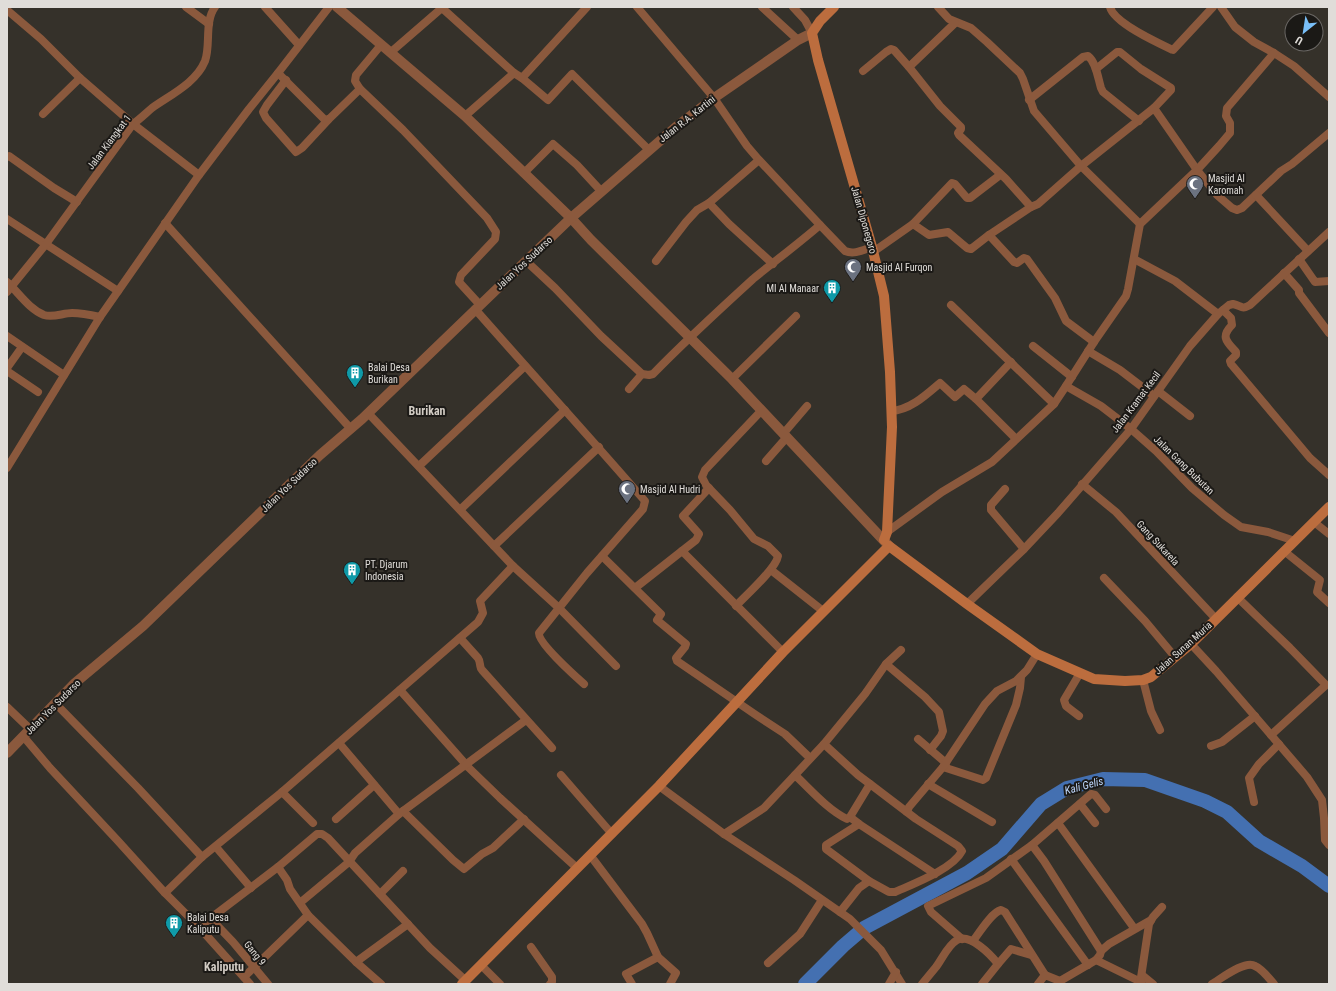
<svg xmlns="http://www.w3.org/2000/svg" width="1336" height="991" font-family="'Roboto Condensed',sans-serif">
<rect width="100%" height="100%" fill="#35312a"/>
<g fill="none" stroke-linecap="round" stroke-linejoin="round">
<path stroke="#4470b1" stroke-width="14" d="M805 984 843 946 864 928 967 873 1002 849 1041 804 1067 788 1103 779 1145 780 1205 801 1227 812 1259 841 1302 866 1329 886"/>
<g stroke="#8b593d" stroke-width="8">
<path d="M186 7 209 24"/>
<path d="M265 7 299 45"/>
<path d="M762 7 798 40"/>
<path d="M793 7 805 20 812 33"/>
<path d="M938 7 949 19 971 28 987 42 1020 73 1023 79 1034 111 1081 166 1140 224"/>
<path d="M1110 7C1114 23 1158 43 1173 50L1213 7"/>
<path d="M1221 7 1235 27 1254 42 1274 53 1294 66 1329 97"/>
<path d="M442 8 514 73 522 78 587 7"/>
<path d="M7 10 41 39 80 78 133 124 199 175"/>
<path d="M391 52 443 7"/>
<path d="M909 67 955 23"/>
<path d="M1096 69 1117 52H1120L1141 69 1171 88V90L1154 108"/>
<path d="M863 71 886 52 891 49 894 50 909 67 940 106 961 127V129L958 133 959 135 1006 179 1031 207 1038 204 1081 166 1154 108 1197 170 1217 195 1232 208 1237 210 1242 208 1281 171 1292 164 1329 133"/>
<path d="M278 73 324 119 328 120 360 89 355 81 356 75 381 45"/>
<path d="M522 78 548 100 572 74 649 150"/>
<path d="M286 80 267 105 263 112 266 118 296 152 302 148 328 120"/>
<path d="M360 89 403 130 487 218 496 232 495 239 461 275 459 282 480 305"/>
<path d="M1029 100 1083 57 1088 56C1096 62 1098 78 1101 88L1103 92 1139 121"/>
<path d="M43 114 80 78"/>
<path d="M465 116 514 73"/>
<path d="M7 157 9 156 54 188 77 202"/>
<path d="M524 173 553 144 577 165 601 191"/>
<path d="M1256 195 1308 251"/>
<path d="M709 203 729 224 773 264"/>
<path d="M7 219 118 291"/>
<path d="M165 223 351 429"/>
<path d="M913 224 929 235 948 232 967 248 971 249 989 235 1031 207"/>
<path d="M820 225 845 251C854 255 863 250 872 247"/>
<path d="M989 235 1014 262 1017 263 1024 258 1027 259 1055 298 1066 321 1094 342"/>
<path d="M873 252 913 224 952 183 955 184 967 198H970L1000 175"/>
<path d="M1134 259 1175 281 1218 314"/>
<path d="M1299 259 1315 282 1329 281"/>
<path d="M526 261 555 288 601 336 642 374 649 375 653 374C685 341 719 310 753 279 775 261 798 244 820 225L759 160 747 146 714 98 637 7"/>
<path d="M656 261 686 222 697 210 709 203 759 160"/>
<path d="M1284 273 1299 290V293L1329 333"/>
<path d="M7 282C19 293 29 309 44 315 53 318 63 313 72 313 81 313 91 315 100 317"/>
<path d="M7 292 46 244 133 124C140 119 146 113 152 108 170 95 196 83 205 61 211 45 204 22 215 7"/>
<path d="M951 305 1054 404"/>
<path d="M475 309C531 373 589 436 645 501L643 509 587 573 539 633C538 643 575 676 584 684"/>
<path d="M1223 310 1231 318 1232 325C1220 337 1227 342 1236 352V355L1230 361 1231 364 1310 458 1329 475"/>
<path d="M7 336 64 375"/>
<path d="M1033 346 1072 377"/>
<path d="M1088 351 1120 370 1154 396"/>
<path d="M7 368 22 347"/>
<path d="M7 371 38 392"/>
<path d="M732 379 796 316"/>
<path d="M1066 386 1101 406 1131 429 1156 451 1192 488 1224 515 1241 527 1268 532 1295 541"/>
<path d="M629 389 642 374"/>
<path d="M1158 391 1190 416"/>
<path d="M976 399 1016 439"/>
<path d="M891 411C910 410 926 395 940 383L955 397 964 389 976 399 1011 362"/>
<path d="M368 413 513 566 559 608 616 666"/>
<path d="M783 434 807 406"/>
<path d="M766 461 787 437"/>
<path d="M419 466 525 366"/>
<path d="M7 468 100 317 199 175 249 109 278 73 329 7"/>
<path d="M1082 484 1116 512 1216 619"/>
<path d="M709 488 683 516 699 534 696 540 682 551 783 652"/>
<path d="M1005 489 991 505V510L1024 549"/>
<path d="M461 509 565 410"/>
<path d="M1314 522 1329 534"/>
<path d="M887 532 942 492 992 462 1054 404 1066 386 1094 342 1126 296 1128 289 1140 224 1197 170 1219 146 1230 133V123L1226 116 1227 108 1274 53"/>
<path d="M494 546 599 447"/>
<path d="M1284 551 1320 580 1317 592 1329 603"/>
<path d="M602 556 661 614 657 620 686 644 685 647 676 658 677 661 756 715 785 734 810 758"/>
<path d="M771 570 823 611"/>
<path d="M1104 578 1145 621 1175 657"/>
<path d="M635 588 682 551"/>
<path d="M1237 597 1290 648 1326 685 1271 735"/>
<path d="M967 604 1024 549 1058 513 1131 429 1190 346 1218 314 1229 305 1233 304C1242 306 1241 310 1250 305L1329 232"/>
<path d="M736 606C746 595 776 569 778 556L768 546 754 539 730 510 706 485 702 477 705 470 761 411"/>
<path d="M460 638 478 658C481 662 479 667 482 670L552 748"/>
<path d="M1191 644 1216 671 1307 777 1322 800 1324 818 1325 840 1329 845"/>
<path d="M886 664 925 697 939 712 943 731 941 736 930 750"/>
<path d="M1143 680 1151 711 1160 730"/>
<path d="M400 690 469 768 500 798 577 868"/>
<path d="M56 704 138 788 202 857"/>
<path d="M7 707 30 729"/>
<path d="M1079 716 1066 706 1064 700 1080 673"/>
<path d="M23 736 50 768 118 841 165 893 199 927 250 984"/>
<path d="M918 739 946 763"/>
<path d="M339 743 399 814"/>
<path d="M1211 746 1222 742 1255 716"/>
<path d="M943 767 983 780 986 778 1016 705 1020 688 1021 677"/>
<path d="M561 775 612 834"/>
<path d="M795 775 824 744"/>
<path d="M870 784 858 775 824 744 865 694 886 664 901 650"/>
<path d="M928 784 992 822"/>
<path d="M659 786 724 834 794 880 850 919 881 950 902 984"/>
<path d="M282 792 313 823"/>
<path d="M1254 802 1249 778 1259 764 1279 744"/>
<path d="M1080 804 1095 823"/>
<path d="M403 811 453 860 464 869 482 854 493 848 524 819"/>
<path d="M907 812 909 807 943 767 985 704 997 691 1016 681 1027 670 1037 654"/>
<path d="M336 819 374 785"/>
<path d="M1058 823 1134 928"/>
<path d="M859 824 826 845V849L869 881"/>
<path d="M724 834 764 808 795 775C810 789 828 810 847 819L850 817"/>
<path d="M1032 845 1091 794 1095 795 1106 809"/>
<path d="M216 847 251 888"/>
<path d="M590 855 642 924 647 933 658 957 676 973 670 984"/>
<path d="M1011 859 1088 965"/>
<path d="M278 867 287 880 290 889 308 915 356 962 381 984"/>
<path d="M165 893 202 857 282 792 478 622 483 613 480 601 513 566"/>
<path d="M380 894 403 871"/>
<path d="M301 902 349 862 355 853 399 814 526 720"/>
<path d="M840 912 859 888 869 881 889 892H895C913 884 953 869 962 851L958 846 916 819 870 784 850 817 859 824 935 874"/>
<path d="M210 918 233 942 268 984"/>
<path d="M199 927 278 867 317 834H322L328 838 430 948 465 980"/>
<path d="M962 939 931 912 928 906 986 878 1032 845 1044 861 1101 951 1100 955 1096 960"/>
<path d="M973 941C979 933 992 912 1001 910L1005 912 1045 975"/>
<path d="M531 947 552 977V982L550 984"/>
<path d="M1101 951 1109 944 1151 920"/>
<path d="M356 962 408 924"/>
<path d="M768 963 800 934 822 900"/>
<path d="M998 964 1011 949 1031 955"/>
<path d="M481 965 500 984"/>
<path d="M1142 975 1153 984"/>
<path d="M244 977 308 915"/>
<path d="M632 984 626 974 658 957"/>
<path d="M889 984 896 972"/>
<path d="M922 984C927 978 931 973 936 967 942 959 948 945 957 940 970 933 991 955 998 964L982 984"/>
<path d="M1038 984 1045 975 1060 981 1096 960 1141 982"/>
<path d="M1140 984 1149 924 1153 917 1162 907"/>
<path d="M1212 984C1222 978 1245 960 1255 966 1262 969 1269 978 1274 984"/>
</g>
<g stroke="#8b593d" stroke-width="10">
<path d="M337 7 465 116 571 218 591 240 732 379 889 546"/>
<path d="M7 753 75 683 143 626 320 455 362 419 526 261 571 218 676 127 714 98 798 40 812 33"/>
</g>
<g stroke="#bc6d3e" stroke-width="10">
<path d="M834 7 820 21 812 33 818 60 872 247 884 296 890 372 892 427 887 532 884 540"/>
<path d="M462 984 659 786 783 652 889 546 967 604 1037 654 1094 679 1125 681 1143 680 1151 677 1191 644 1329 507"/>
</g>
</g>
<defs>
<symbol id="mosque-pin" viewBox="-11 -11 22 30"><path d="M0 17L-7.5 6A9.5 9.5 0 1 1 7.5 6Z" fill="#6b7280" stroke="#1b1916"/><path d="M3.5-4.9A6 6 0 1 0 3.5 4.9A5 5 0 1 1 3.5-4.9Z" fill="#fff"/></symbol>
<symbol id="building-pin" viewBox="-11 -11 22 30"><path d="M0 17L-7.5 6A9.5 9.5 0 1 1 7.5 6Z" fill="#0f9aa8" stroke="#1b1916"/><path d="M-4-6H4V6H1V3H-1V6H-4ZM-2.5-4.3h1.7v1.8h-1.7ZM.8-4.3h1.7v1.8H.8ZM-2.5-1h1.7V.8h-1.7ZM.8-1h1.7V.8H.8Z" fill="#fff"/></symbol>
</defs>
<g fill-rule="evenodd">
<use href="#mosque-pin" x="1185" y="174" width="20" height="27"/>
<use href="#mosque-pin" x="843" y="257" width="20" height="27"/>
<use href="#building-pin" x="822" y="278" width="20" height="27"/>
<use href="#building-pin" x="345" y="363" width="20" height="27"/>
<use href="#mosque-pin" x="617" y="479" width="20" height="27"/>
<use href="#building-pin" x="342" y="560" width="20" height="27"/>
<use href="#building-pin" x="164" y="913" width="20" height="27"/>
</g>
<g text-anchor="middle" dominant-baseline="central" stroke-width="4" stroke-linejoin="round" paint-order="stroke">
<g font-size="10" fill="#e0ddd9" stroke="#1b1916">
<text transform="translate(687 119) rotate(-38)">Jalan R.A. Kartini</text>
<text transform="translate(109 142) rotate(-53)">Jalan Kiangkat 1</text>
<text transform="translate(864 220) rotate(74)">Jalan Diponegoro</text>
<text transform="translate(524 263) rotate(-43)">Jalan Yos Sudarso</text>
<text transform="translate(1136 402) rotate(-53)">Jalan Kramat Kecil</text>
<text transform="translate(1184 465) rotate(44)">Jalan Gang Bubutan</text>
<text transform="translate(289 485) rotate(-44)">Jalan Yos Sudarso</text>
<text transform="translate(1158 543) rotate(47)">Gang Sukarela</text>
<text transform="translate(1183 648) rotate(-42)">Jalan Sunan Muria</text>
<text transform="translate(53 707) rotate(-45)">Jalan Yos Sudarso</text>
<text transform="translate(255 953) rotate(51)">Gang 9</text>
</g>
<g font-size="10" fill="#e0ddd9" stroke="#1b1916" text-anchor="start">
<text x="1208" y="178">Masjid Al<tspan x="1208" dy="12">Karomah</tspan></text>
<text x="866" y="267">Masjid Al Furqon</text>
<text x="819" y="288" text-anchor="end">MI Al Manaar</text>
<text x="368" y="367">Balai Desa<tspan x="368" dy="12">Burikan</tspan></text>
<text x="640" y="489">Masjid Al Hudri</text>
<text x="365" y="564">PT. Djarum<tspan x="365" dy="12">Indonesia</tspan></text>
<text x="187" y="917">Balai Desa<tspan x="187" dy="12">Kaliputu</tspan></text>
</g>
<g font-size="11" font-style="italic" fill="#bed7fb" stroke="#1b1916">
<text transform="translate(1084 786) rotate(-15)">Kali Gelis</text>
</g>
<g font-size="12" font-weight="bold" fill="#d2ccc4" stroke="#1b1916">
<text x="427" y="411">Burikan</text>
<text x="224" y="967">Kaliputu</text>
</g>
</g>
<rect width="1336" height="991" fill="none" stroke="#e0ddd9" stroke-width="16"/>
<g transform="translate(1304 32) rotate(210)"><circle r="19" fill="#1b1916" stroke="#6a6764"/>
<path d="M0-3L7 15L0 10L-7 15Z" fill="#79bff8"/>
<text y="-6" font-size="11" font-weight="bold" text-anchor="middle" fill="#e0ddd9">U</text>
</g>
</svg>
